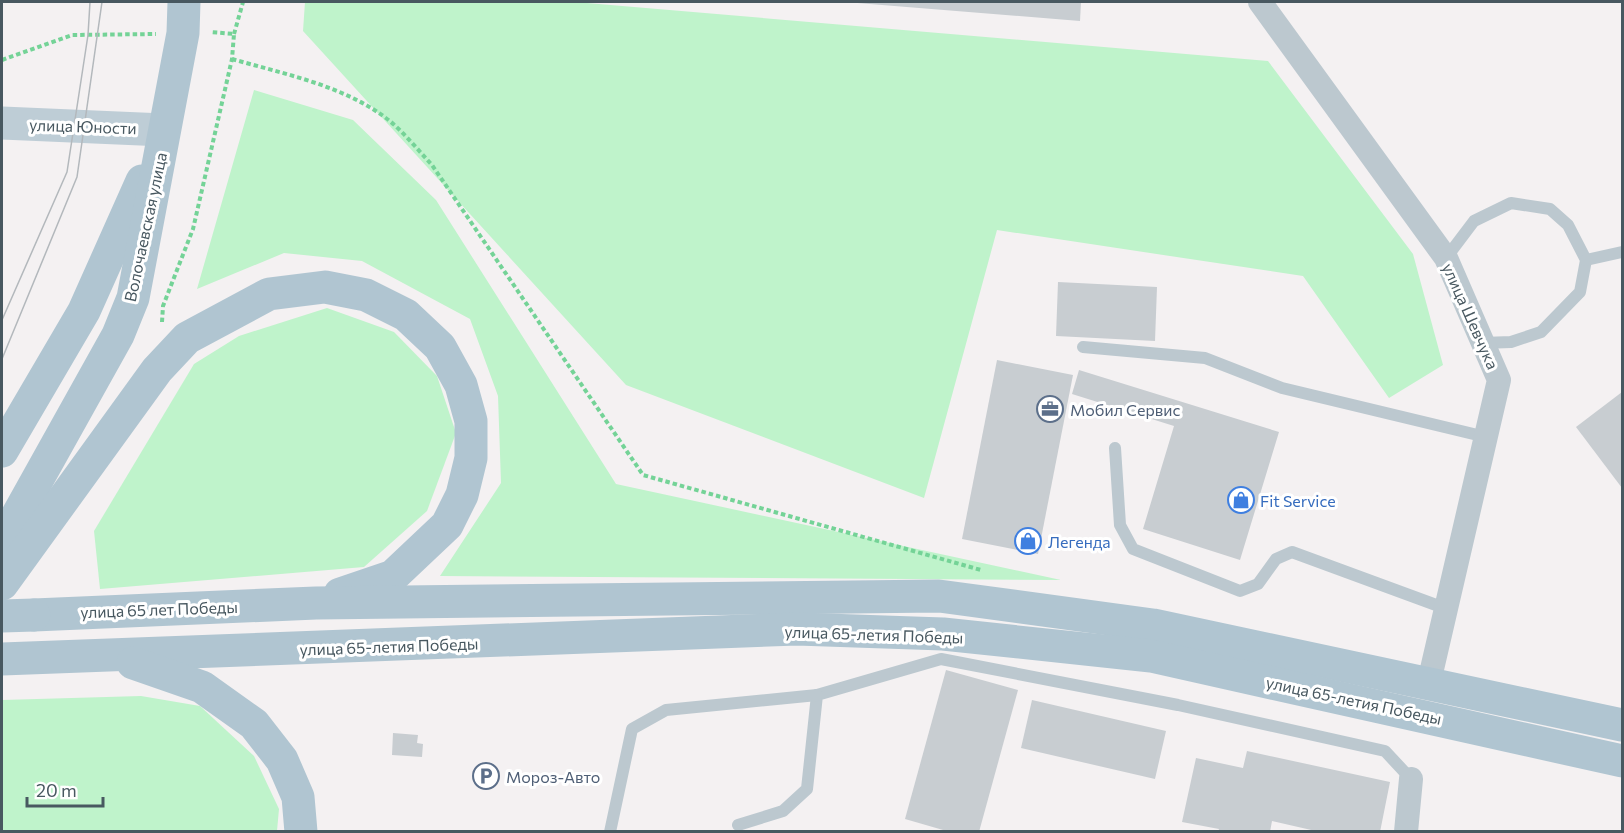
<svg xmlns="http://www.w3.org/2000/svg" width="1624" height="833" font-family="Commissioner,sans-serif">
<rect width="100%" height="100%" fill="#f4f1f2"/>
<g fill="#bff3cb">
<path d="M305 2H575L1268 61 1413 254 1443 365 1389 398 1303 276 997 230 924 498 626 385 303 31Z"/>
<path d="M254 90 353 120 436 200 616 484 1061 580 440 576 501 483 498 396 470 319 362 261 284 253 197 289Z"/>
<path d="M327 308 394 332 437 376 456 433 427 511 364 567 100 589 94 531 194 364 239 336Z"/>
<path d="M141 696 200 706 254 756 279 809 277 831H2V700Z"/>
</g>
<g fill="#c8cdd1">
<path d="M845 2H1081L1080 21Z"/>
<path d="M1058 282 1157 287 1155 341 1056 336Z"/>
<path d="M997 360 1073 375 1038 554 962 539Z"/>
<path d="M1079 370 1279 432 1240 560 1143 529 1174 426 1072 394Z"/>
<path d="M1622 392V488L1576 427Z"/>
<path d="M946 670 1018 690 979 832H950L905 819Z"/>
<path d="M1032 700 1166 731 1155 779 1021 748Z"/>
<path d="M393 733 418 735 417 743 423 744 422 757 392 755Z"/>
<path d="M1247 751 1390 782 1380 832H1320L1272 821 1270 832H1218L1219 829 1182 822 1196 758 1243 768Z"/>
</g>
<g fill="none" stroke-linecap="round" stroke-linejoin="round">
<g stroke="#74d397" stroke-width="4" stroke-dasharray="4.5 3" stroke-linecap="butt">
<path d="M234 34 243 2"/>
<path d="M232 59C284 74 347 86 391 122 406 135 419 151 432 165L643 475 981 570"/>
<path d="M2 60 72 35 156 34"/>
<path d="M162 322 163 306 193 229 232 59 234 34 211 32"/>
</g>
<g stroke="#bcc8cf" stroke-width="12">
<path d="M1446 258 1474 221 1511 203 1550 209 1568 225 1586 260 1580 292 1541 332 1511 342 1483 343"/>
<path d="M1586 260 1622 252"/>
<path d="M1083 347 1205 358 1282 388 1486 437"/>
<path d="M1115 448 1120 525 1133 549 1240 591 1258 584 1276 559 1292 552 1447 609"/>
<path d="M738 825 783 811 807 789 817 695 941 659 1178 705 1385 751 1411 779"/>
<path d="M610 832 632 729 666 710 817 695"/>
</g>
<g stroke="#bcc8cf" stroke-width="24">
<path d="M1260 2 1446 258 1499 380 1429 682"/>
<path d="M1406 832 1411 779"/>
</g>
<path stroke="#becdd6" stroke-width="33" d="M2 123 164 130"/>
<g stroke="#b0c5d1" stroke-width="33">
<path d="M2 451 84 311 142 181"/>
<path d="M2 543 118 335 133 298 183 33 184 2"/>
<path d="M2 584 157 370 187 338 269 294 325 287 366 295 406 315 440 347 461 385 471 421V458L462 495 447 525 393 576 340 594"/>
<path d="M34 615 316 603 939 596 1153 625 1622 725"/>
<path d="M2 659 797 629 943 634 1151 656 1622 761"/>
<path d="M133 663 202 687 254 724 282 760 298 797 301 832"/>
</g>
<g stroke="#b3b8bc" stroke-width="1.5">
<path d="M2 320 67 172 88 35 90 2"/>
<path d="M2 359 77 177 102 2"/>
</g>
<path stroke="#b0c5d1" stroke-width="33" d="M2 616 34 615"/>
</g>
<defs>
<symbol id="office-ring" viewBox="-11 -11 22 22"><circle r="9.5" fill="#fff" stroke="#5c6f8a" stroke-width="1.5"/><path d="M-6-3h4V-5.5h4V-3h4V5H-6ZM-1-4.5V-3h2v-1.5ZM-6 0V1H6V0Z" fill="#5c6f8a"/></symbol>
<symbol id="shop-ring" viewBox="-11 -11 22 22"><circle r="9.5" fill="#fff" stroke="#3f7fe0" stroke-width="1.5"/><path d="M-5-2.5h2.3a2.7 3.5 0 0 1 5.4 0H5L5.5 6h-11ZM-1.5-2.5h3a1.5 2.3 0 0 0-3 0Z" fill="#3f7fe0"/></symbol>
<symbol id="parking-ring" viewBox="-11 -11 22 22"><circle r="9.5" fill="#fff" stroke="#5c6f8a" stroke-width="1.5"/><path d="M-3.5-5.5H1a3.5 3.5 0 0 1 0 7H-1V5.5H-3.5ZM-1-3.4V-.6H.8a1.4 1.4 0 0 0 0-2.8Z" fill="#5c6f8a"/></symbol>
</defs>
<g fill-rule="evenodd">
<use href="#office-ring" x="1035" y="394" width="30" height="30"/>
<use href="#shop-ring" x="1226" y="485" width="30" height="30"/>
<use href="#shop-ring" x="1013" y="526" width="30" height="30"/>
<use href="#parking-ring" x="471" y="761" width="30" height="30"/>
</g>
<g text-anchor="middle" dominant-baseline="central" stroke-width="6" stroke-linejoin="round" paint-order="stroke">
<g font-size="16" fill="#485860" stroke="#fff">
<text transform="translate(83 126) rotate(2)">улица Юности</text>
<text transform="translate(145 227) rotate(-78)">Волочаевская улица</text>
<text transform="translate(1471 316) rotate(66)">улица Шевчука</text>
<text transform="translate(159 609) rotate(-2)">улица 65 лет Победы</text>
<text transform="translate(874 634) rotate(2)">улица 65-летия Победы</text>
<text transform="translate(389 646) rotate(-2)">улица 65-летия Победы</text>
<text transform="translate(1354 700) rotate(12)">улица 65-летия Победы</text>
</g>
<g font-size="16" fill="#4e5e75" stroke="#fff" text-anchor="start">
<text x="1070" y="409">Мобил Сервис</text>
<text x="506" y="776">Мороз-Авто</text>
</g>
<g font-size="16" fill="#366cbe" stroke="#fff" text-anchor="start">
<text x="1260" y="500">Fit Service</text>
<text x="1048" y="541">Легенда</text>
</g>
</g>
<rect width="1624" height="833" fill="none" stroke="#485860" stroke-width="6"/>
<path d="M27 797v9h76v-9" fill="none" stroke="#485860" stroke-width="3"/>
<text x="36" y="797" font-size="18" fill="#485860" stroke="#ffffff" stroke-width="4.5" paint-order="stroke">20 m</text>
</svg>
